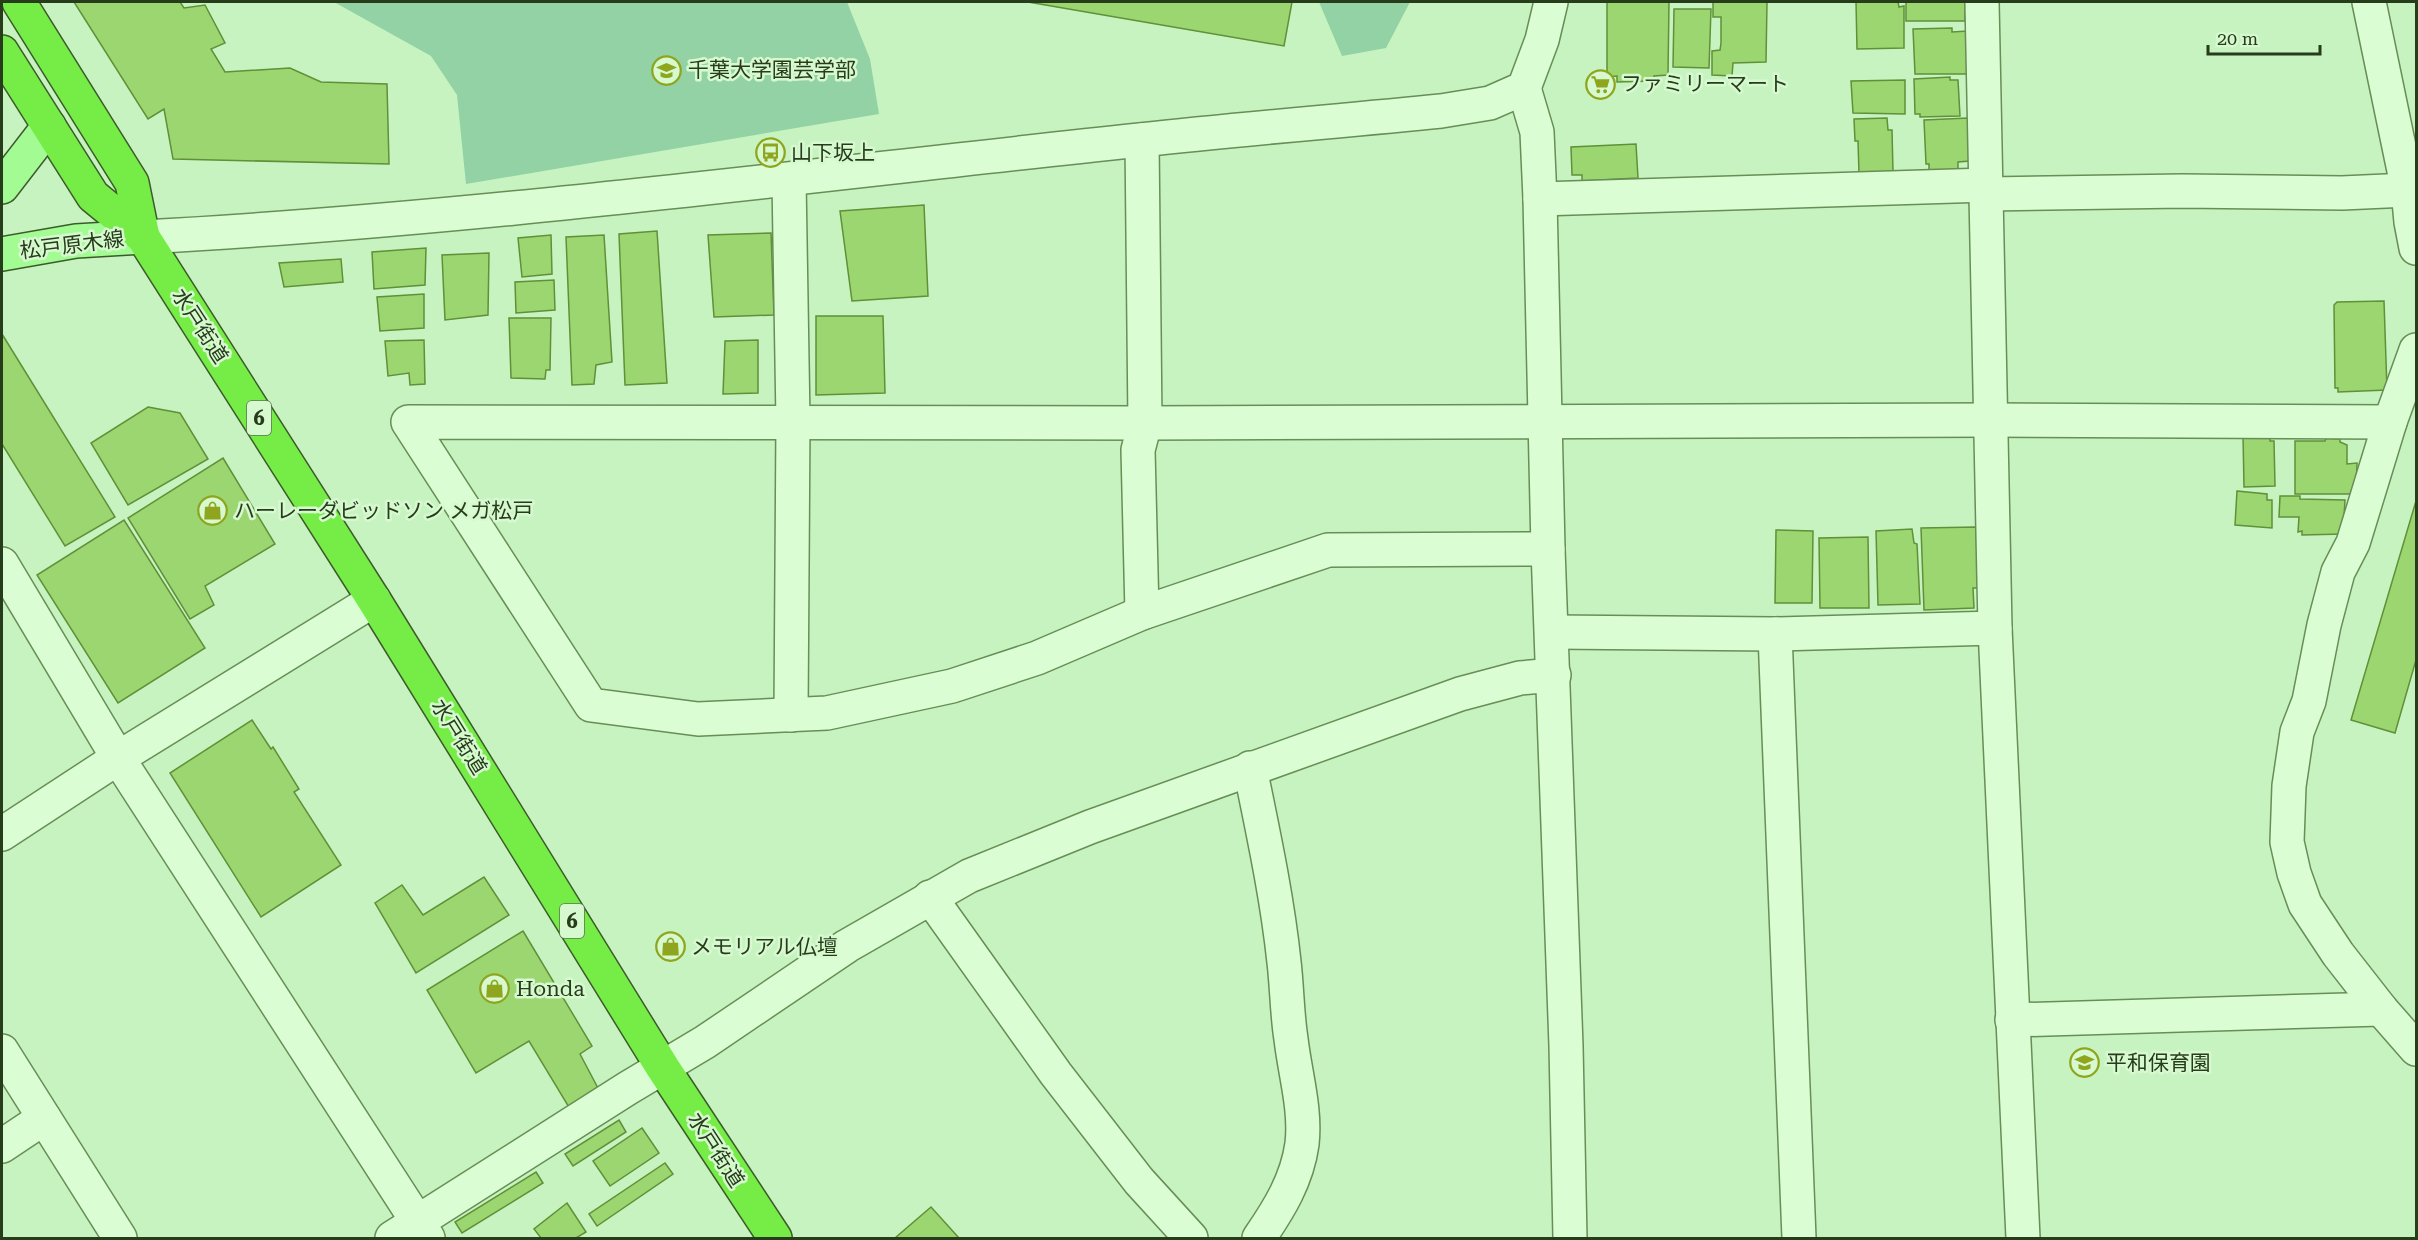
<svg xmlns="http://www.w3.org/2000/svg" width="2418" height="1240" font-family="'Roboto Serif','Noto Sans JP',serif">
<rect width="100%" height="100%" fill="#c7f3c0"/>
<g fill="#92d2a4">
<path d="M334 2H847L870 59 879 114 466 184 457 95 431 56Z"/>
<path d="M1319 2H1410L1386 48 1342 56Z"/>
</g>
<g fill="#9cd671" stroke="#609038" stroke-width="1.5">
<path d="M74 2H180L184 8 205 5 225 43 211 49 225 72 290 68 321 82 387 84 389 164 173 159 164 109 148 119Z"/>
<path d="M1028 2H1292L1284 46Z"/>
<path d="M1607 2H1669L1668 75 1654 76V81L1617 82V76L1607 77Z"/>
<path d="M1713 2H1767L1766 62 1733 63 1732 76 1712 75V51L1720 50 1721 43V17H1713Z"/>
<path d="M1856 2H1898L1899 7 1904 6V48L1857 49Z"/>
<rect x="1906" y="2" width="59" height="19"/>
<path d="M1674 9H1711L1709 68 1673 67Z"/>
<path d="M1952 28V32L1968 31 1969 74H1915L1913 29Z"/>
<path d="M1950 77V80H1958L1960 116 1920 117V114H1915L1914 79Z"/>
<path d="M1905 80V114L1853 113 1851 81Z"/>
<path d="M1887 118 1888 130H1892L1893 172 1859 173 1858 141H1855L1854 119Z"/>
<path d="M1968 118 1970 161 1958 162V169L1929 171V164H1926L1924 120Z"/>
<path d="M1636 144 1638 178 1582 181V175H1572L1571 147Z"/>
<path d="M924 205 928 296 852 301 840 211Z"/>
<path d="M657 231 667 383 625 385 619 234Z"/>
<path d="M771 233 774 315 714 317 708 235Z"/>
<path d="M551 235 552 274 522 277 518 238Z"/>
<path d="M604 235 612 362 596 365 594 384 572 385 566 237Z"/>
<path d="M426 248 425 285 374 289 372 252Z"/>
<path d="M489 253 488 315 445 320 442 255Z"/>
<path d="M341 259 343 282 284 287 279 263Z"/>
<path d="M554 280 555 310 516 313 515 282Z"/>
<path d="M424 294V328L380 331 377 297Z"/>
<path d="M2384 301 2387 390 2338 392V388H2335L2334 305 2337 302Z"/>
<path d="M816 316H883L885 393 816 395Z"/>
<path d="M509 318H551L550 370H546L545 379 511 378Z"/>
<path d="M2 334 115 517 65 546 2 444Z"/>
<path d="M424 340 425 384 410 385 409 373 388 376 385 341Z"/>
<path d="M758 340V393L723 394 725 341Z"/>
<path d="M148 407 180 413 208 459 128 505 91 443Z"/>
<path d="M2243 435H2270V441H2274L2275 486 2244 487Z"/>
<path d="M2326 438 2340 439V442L2347 445V464L2357 463 2356 494H2295V441H2325Z"/>
<path d="M223 458 275 544 205 586 214 605 190 619 128 518Z"/>
<path d="M2237 491 2267 494V500H2272V528L2235 525Z"/>
<path d="M2280 496H2300V499L2345 500 2343 534 2302 535V531L2298 532 2299 517H2279Z"/>
<path d="M2416 501V660L2395 733 2351 720Z"/>
<path d="M124 520 205 648 118 703 37 575Z"/>
<path d="M1976 527 1978 588H1973L1974 608 1924 610 1921 528Z"/>
<path d="M1912 529 1914 543 1917 544 1920 604 1878 605 1876 531Z"/>
<path d="M1776 530 1813 531 1812 603H1775Z"/>
<path d="M1868 537 1869 608H1820L1819 538Z"/>
<path d="M252 720 271 749 273 747 299 789 294 792 341 865 261 917 170 773Z"/>
<path d="M484 877 509 915 416 973 375 903 402 885 423 915Z"/>
<path d="M523 931 592 1046 580 1054 599 1090 570 1109 529 1041 476 1073 427 990Z"/>
<path d="M619 1120 626 1132 573 1166 565 1154Z"/>
<path d="M642 1128 659 1153 610 1186 593 1161Z"/>
<path d="M665 1163 673 1174 597 1226 589 1214Z"/>
<path d="M536 1172 543 1183 462 1233 455 1222Z"/>
<path d="M567 1203 586 1232 576 1238H541L534 1229Z"/>
<path d="M931 1207 959 1238H895Z"/>
</g>
<g fill="none" stroke-linecap="round" stroke-linejoin="round">
<defs>
<g id="minor">
<path d="M1982 2 1995 628 2023 1238"/>
<path d="M2369 2 2408 190 2411 222 2416 248"/>
<path d="M1524 88 1537 132 1540 199 1548 549 1566 1046 1570 1238"/>
<path d="M789 180 793 421 791 715"/>
<path d="M1988 194 2183 191 2342 193 2408 190"/>
<path d="M1540 199 1987 185"/>
<path d="M143 237C477 219 808 175 1140 140 1240 129 1341 121 1441 111L1490 103 1524 88 1542 40 1551 2"/>
<path d="M2416 350 2390 422 2353 543 2338 572 2324 625 2309 701 2297 732 2289 786 2287 842 2294 873 2305 904 2338 954 2381 1009 2416 1049"/>
<path d="M1548 549 1328 550 1142 613 1037 658 952 686 827 713 698 719 591 705 408 422 1145 423 1991 420 2390 422"/>
<path d="M2 564 118 758 428 1238"/>
<path d="M1142 613 1138 450 1145 423 1142 140"/>
<path d="M1552 632 1775 634 1995 628"/>
<path d="M1775 634 1799 1238"/>
<path d="M1250 768C1263 832 1277 896 1284 962 1287 987 1287 1014 1291 1039 1295 1074 1306 1109 1302 1144 1297 1180 1279 1209 1259 1238"/>
<path d="M2 834 118 758 374 600"/>
<path d="M930 897 1056 1074 1139 1181 1191 1238"/>
<path d="M2012 1020 2381 1009"/>
<path d="M2 1051 120 1238"/>
<path d="M2 1146 44 1118"/>
<path d="M392 1238 628 1088 705 1042 847 946 969 876 1090 827 1460 694 1520 678 1554 675"/>
</g>
<g id="major">
<path d="M2 187 49 126"/>
<path d="M2 254 76 241 143 237"/>
</g>
<g id="highway">
<path d="M19 2 132 183 143 237"/>
<path d="M2 52 93 196 143 237 374 600 663 1068 775 1238"/>
</g>
</defs>
<use href="#minor" stroke="#678e55" stroke-width="36"/>
<use href="#major" stroke="#3d5b2a" stroke-width="36"/>
<use href="#highway" stroke="#3d5b2a" stroke-width="36"/>
<use href="#minor" stroke="#dafdd4" stroke-width="33"/>
<use href="#major" stroke="#a3fb93" stroke-width="33"/>
<use href="#highway" stroke="#75ed46" stroke-width="33"/>
</g>
<defs>
<symbol id="university-ring" viewBox="-11 -11 22 22"><circle r="9.5" fill="#d6f9d0" stroke="#90a51e" stroke-width="1.5"/><path d="M0-5L7-2L0 1L-7-2ZM-4 1L0 2.5L4 1V4Q0 6-4 4Z" fill="#90a51e"/></symbol>
<symbol id="supermarket-ring" viewBox="-11 -11 22 22"><circle r="9.5" fill="#d6f9d0" stroke="#90a51e" stroke-width="1.5"/><path d="M-6-5.5h2.5l.6 2H6L4.5 2H-2.5L-4.4-4H-6ZM-1.5 3.2a1.3 1.3 0 1 0 .1 0ZM3 3.2a1.3 1.3 0 1 0 .1 0Z" fill="#90a51e"/></symbol>
<symbol id="bus-ring" viewBox="-11 -11 22 22"><circle r="9.5" fill="#d6f9d0" stroke="#90a51e" stroke-width="1.5"/><path d="M-5-6H5V4H4V6H2V4H-2V6H-4V4H-5ZM-3.5-4V0h7V-4ZM-3.5 1.2v1.5H-2V1.2ZM2 1.2v1.5H3.5V1.2Z" fill="#90a51e"/></symbol>
<symbol id="shop-ring" viewBox="-11 -11 22 22"><circle r="9.5" fill="#d6f9d0" stroke="#90a51e" stroke-width="1.5"/><path d="M-5-2.5h2.3a2.7 3.5 0 0 1 5.4 0H5L5.5 6h-11ZM-1.5-2.5h3a1.5 2.3 0 0 0-3 0Z" fill="#90a51e"/></symbol>
<symbol id="school-ring" viewBox="-11 -11 22 22"><circle r="9.5" fill="#d6f9d0" stroke="#90a51e" stroke-width="1.5"/><path d="M0-5L7-2L0 1L-7-2ZM-4 1L0 2.5L4 1V4Q0 6-4 4Z" fill="#90a51e"/></symbol>
</defs>
<g fill-rule="evenodd">
<use href="#university-ring" x="650" y="54" width="33" height="33"/>
<use href="#supermarket-ring" x="1584" y="68" width="33" height="33"/>
<use href="#bus-ring" x="754" y="136" width="33" height="33"/>
<use href="#shop-ring" x="196" y="494" width="33" height="33"/>
<use href="#shop-ring" x="654" y="930" width="33" height="33"/>
<use href="#shop-ring" x="478" y="972" width="33" height="33"/>
<use href="#school-ring" x="2068" y="1046" width="33" height="33"/>
</g>
<g text-anchor="middle" dominant-baseline="central" stroke-width="5" stroke-linejoin="round" paint-order="stroke">
<g fill="#d6f9d0" stroke="#5c7551" stroke-width="1.5">
<rect x="247" y="401" width="24" height="34" rx="4.5"/>
<rect x="560" y="904" width="24" height="34" rx="4.5"/>
</g>
<g font-size="20" font-weight="bold" fill="#273c1b">
<text x="259" y="418">6</text>
<text x="572" y="921">6</text>
</g>
<g font-size="21" fill="#273c1b" stroke="#d6f9d0" text-anchor="start">
<text x="688" y="70">千葉大学園芸学部</text>
<text x="1621" y="84">ファミリーマート</text>
<text x="791" y="153">山下坂上</text>
<text x="234" y="511">ハーレーダビッドソン メガ松戸</text>
<text x="691" y="947">メモリアル仏壇</text>
<text x="516" y="989">Honda</text>
<text x="2106" y="1063">平和保育園</text>
</g>
<g font-size="21" fill="#273c1b" stroke="#d6f9d0">
<text transform="translate(72 245) rotate(-7)">松戸原木線</text>
<text transform="translate(200 326) rotate(57)">水戸街道</text>
<text transform="translate(459 737) rotate(58)">水戸街道</text>
<text transform="translate(716 1150) rotate(57)">水戸街道</text>
</g>
</g>
<rect width="2418" height="1240" fill="none" stroke="#273c1b" stroke-width="6"/>
<path d="M2208 45v9h112v-9" fill="none" stroke="#273c1b" stroke-width="3"/>
<text x="2217" y="45" font-size="18" fill="#273c1b" stroke="#d6f9d0" stroke-width="4.5" paint-order="stroke">20 m</text>
</svg>
